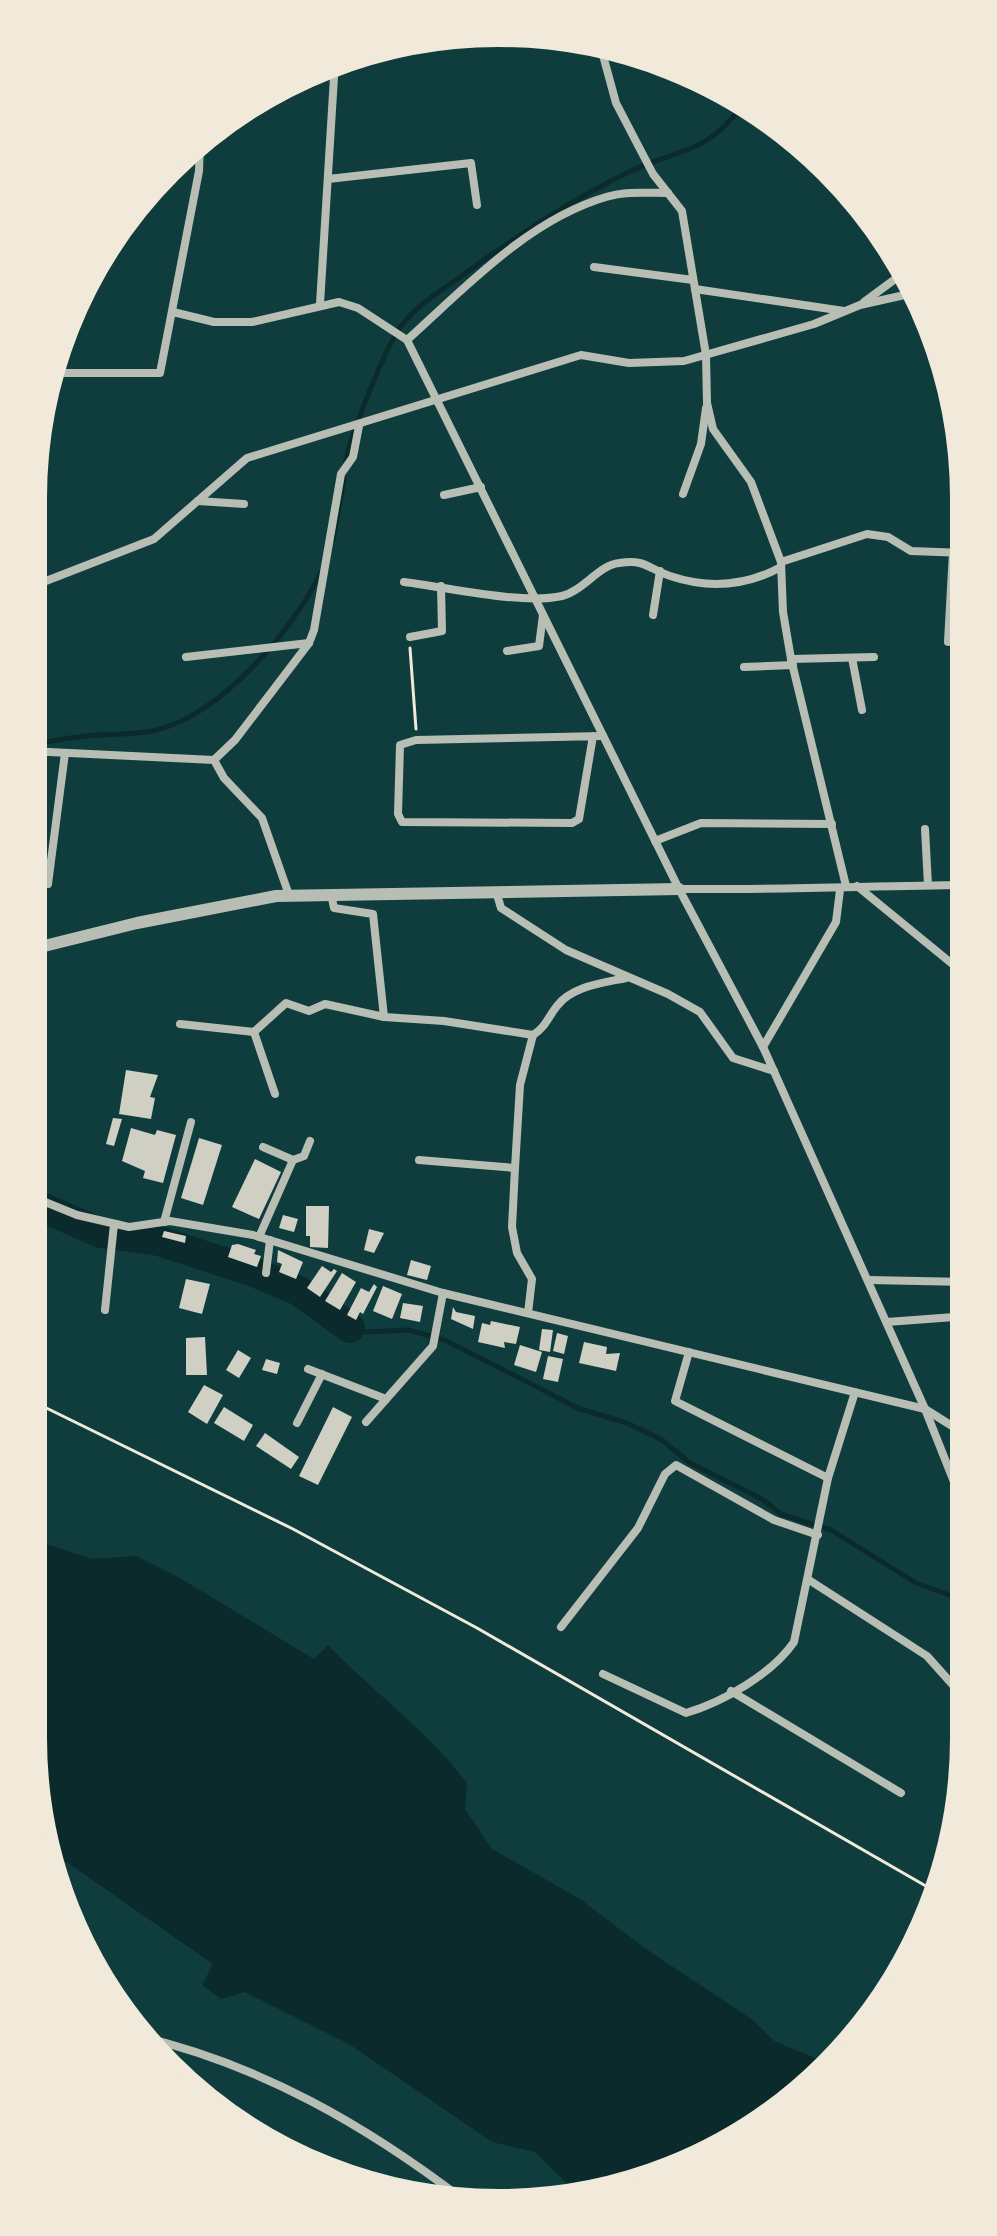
<svg xmlns="http://www.w3.org/2000/svg" width="997" height="2236" font-family="'Roboto Serif',serif">
<rect width="100%" height="100%" fill="#0f3d3e"/>
<path fill="#0a2a2b" d="M28 1538 92 1559 136 1556 180 1578 314 1659 328 1645C373 1692 428 1731 467 1783L465 1809 492 1849 580 1899 646 1949 753 2020 774 2041 832 2065 733 2145 581 2197 535 2152 492 2142 349 2044 245 1992 221 1999 202 1985 213 1964 68 1863 48 1858 28 1737Z"/>
<g fill="none" stroke-linecap="round" stroke-linejoin="round">
<g stroke="#0a2a2b" stroke-width="5">
<path d="M345 465C349 438 386 345 402 325 418 304 442 290 463 275 517 236 569 201 629 172 683 146 705 157 745 102"/>
<path d="M333 540 344 479"/>
<path d="M28 745C50 741 73 737 95 735 115 734 137 735 156 730 221 715 294 629 321 572"/>
<path d="M350 1328 366 1332 408 1330 445 1340 580 1409 627 1423 662 1440 690 1463 762 1499 781 1514 831 1530 916 1583 969 1602"/>
</g>
<path stroke="#0a2a2b" stroke-width="30" d="M28 1201 101 1233 159 1241 251 1271 299 1291 350 1328"/>
</g>
<g fill="#cfcfc3">
<path d="M126 1070 158 1075 150 1097 155 1098 151 1119 119 1114Z"/>
<path d="M113 1118 122 1119 114 1146 106 1144Z"/>
<path d="M131 1128 155 1135 157 1130 176 1135 163 1183 143 1178 145 1171 122 1161Z"/>
<path d="M199 1138 222 1145 203 1205 181 1198Z"/>
<path d="M255 1159 281 1172 259 1219 232 1207Z"/>
<path d="M306 1206H329L328 1248 310 1247V1236H306Z"/>
<path d="M283 1215 298 1219 294 1232 279 1228Z"/>
<path d="M369 1229 384 1233 374 1253 364 1250Z"/>
<path d="M164 1231 186 1236 185 1243 162 1237Z"/>
<path d="M238 1244 256 1250 254 1254 261 1256 257 1267 228 1257 232 1245Z"/>
<path d="M278 1250 303 1262 296 1279 279 1272 282 1264 277 1262Z"/>
<path d="M411 1260 431 1266 427 1280 407 1275Z"/>
<path d="M322 1266 331 1272 334 1269 337 1271 320 1297 307 1288Z"/>
<path d="M342 1273 356 1282 340 1310 325 1301Z"/>
<path d="M186 1279 210 1284 202 1314 179 1308Z"/>
<path d="M374 1284 377 1287 363 1314 360 1312 356 1320 347 1315 361 1288 369 1292Z"/>
<path d="M383 1286 402 1294 392 1319 373 1311Z"/>
<path d="M403 1303 423 1306 420 1322 400 1318Z"/>
<path d="M453 1307 456 1312 475 1316 473 1329 451 1319Z"/>
<path d="M491 1321 520 1327 516 1344 504 1342 505 1348 478 1342 482 1323 490 1325Z"/>
<path d="M542 1329 553 1330 550 1352 539 1350Z"/>
<path d="M557 1333 568 1336 564 1354 553 1351Z"/>
<path d="M205 1337 207 1375H186V1338Z"/>
<path d="M584 1342 607 1347 606 1354 620 1353 616 1371 579 1363Z"/>
<path d="M520 1345 542 1352 536 1372 514 1365Z"/>
<path d="M238 1350 251 1358 239 1378 226 1370Z"/>
<path d="M548 1356 563 1359 558 1382 543 1379Z"/>
<path d="M266 1359 280 1363 277 1374 262 1370Z"/>
<path d="M204 1385 223 1395 207 1424 188 1412Z"/>
<path d="M224 1407 253 1425 244 1441 214 1423Z"/>
<path d="M333 1407 352 1417 318 1485 299 1476Z"/>
<path d="M265 1433 299 1457 291 1469 256 1446Z"/>
</g>
<g fill="none" stroke-linecap="round" stroke-linejoin="round">
<g stroke="#f1e9da" stroke-width="3">
<path d="M410 648 416 729"/>
<path d="M28 1399 293 1529 477 1628 938 1893"/>
</g>
<g stroke="#b8beb3" stroke-width="8">
<path d="M601 48 616 103 653 174 682 211 706 355 707 403 713 429 751 482 781 562 783 612 791 659 846 886"/>
<path d="M328 179 471 163 477 205"/>
<path d="M594 267 693 280"/>
<path d="M695 289 844 311"/>
<path d="M864 302 906 271"/>
<path d="M320 304 335 61"/>
<path d="M173 312 214 322H252L339 302 358 308 407 340 679 889 763 1047 925 1409 968 1517"/>
<path d="M407 340C466 287 528 220 606 197 626 191 647 193 668 193"/>
<path d="M53 373H160L199 171 200 143"/>
<path d="M961 423 962 426"/>
<path d="M683 494 701 444 706 408"/>
<path d="M444 495 481 487"/>
<path d="M198 501 244 504"/>
<path d="M781 562 867 534 888 537 911 551 965 553"/>
<path d="M404 582C447 587 521 605 562 596 583 591 599 565 619 563 648 559 647 569 670 576 709 589 746 586 781 567"/>
<path d="M28 588 154 539 247 458 581 355 629 363 684 361 814 324 860 305 918 292"/>
<path d="M653 615 660 571"/>
<path d="M410 637 442 631 441 586"/>
<path d="M28 639 49 392"/>
<path d="M948 642 953 552"/>
<path d="M507 651 539 646 543 615"/>
<path d="M186 657 309 643"/>
<path d="M852 658 862 710"/>
<path d="M791 659 874 657"/>
<path d="M744 667 793 665"/>
<path d="M593 736 579 819 572 823 402 822 398 814 400 745 416 740 603 736"/>
<path d="M28 751 214 760 235 740 309 643 314 630 341 474 353 457 359 426"/>
<path d="M214 760 224 778 262 818 289 895"/>
<path d="M925 829 928 885"/>
<path d="M655 841 701 823 832 824"/>
<path d="M48 884 65 753"/>
<path d="M857 886 967 976"/>
<path d="M679 889C776 890 870 886 966 885"/>
<path d="M496 891 501 908 566 950 668 994 700 1012 733 1058 774 1071"/>
<path d="M331 894 334 908 373 914 384 1017 444 1021 533 1035 520 1085 515 1168"/>
<path d="M180 1024 254 1032 286 1003 309 1011 325 1004 384 1017"/>
<path d="M254 1032 275 1094"/>
<path d="M533 1035C546 1027 548 1017 557 1006 572 986 603 983 626 978"/>
<path d="M763 1047 836 922 840 890"/>
<path d="M263 1147 293 1160"/>
<path d="M419 1160 515 1168 512 1227 517 1253 532 1279 528 1313"/>
<path d="M28 1195 77 1215 129 1227 170 1221 253 1235 443 1293 925 1409 968 1436"/>
<path d="M164 1222 191 1122"/>
<path d="M259 1237 293 1160 304 1156 310 1141"/>
<path d="M266 1273 270 1240"/>
<path d="M868 1280 968 1282"/>
<path d="M105 1310 114 1224"/>
<path d="M887 1322 968 1316"/>
<path d="M689 1352 675 1401 828 1478"/>
<path d="M308 1369 386 1399"/>
<path d="M366 1422 433 1346 443 1293"/>
<path d="M297 1423 322 1374"/>
<path d="M809 1580 927 1656 969 1703"/>
<path d="M561 1627 638 1528 665 1474 676 1465 774 1520 818 1535"/>
<path d="M603 1674 686 1713C723 1702 772 1674 794 1642L828 1478 855 1392"/>
<path d="M731 1691 901 1793"/>
<path d="M138 2036C260 2064 367 2126 465 2201"/>
</g>
<path stroke="#b8beb3" stroke-width="12" d="M28 950 137 923 276 896 679 889"/>
</g>
<path d="M0 0H997V2236H0ZM498 42H499A456 456 0 0 1 955 498V1738A456 456 0 0 1 499 2194H498A456 456 0 0 1 42 1738V498A456 456 0 0 1 498 42Z" fill="#f1e9da" fill-rule="evenodd"/>
<path fill="none" stroke="#f1e9da" stroke-width="10" d="M498 42H499A456 456 0 0 1 955 498V1738A456 456 0 0 1 499 2194H498A456 456 0 0 1 42 1738V498A456 456 0 0 1 498 42Z"/>
</svg>
